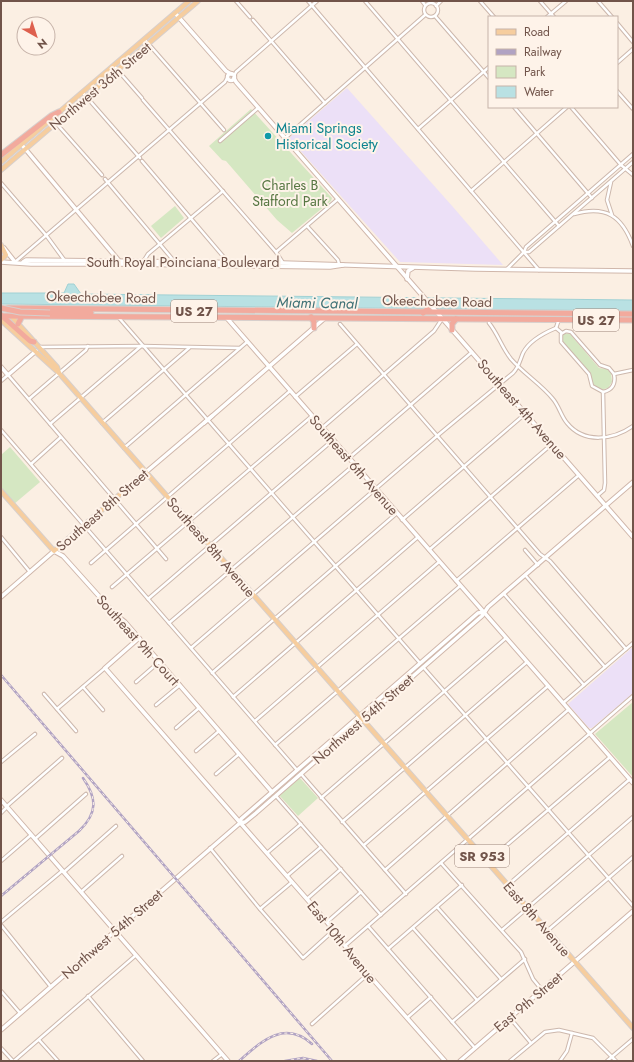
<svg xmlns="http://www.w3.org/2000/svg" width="634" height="1062" font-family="Jost,sans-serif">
<rect width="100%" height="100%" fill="#fbefe3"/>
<g fill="#ece0f7">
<path d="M347 88 453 207 503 265 400 262 289 138Z"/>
<path d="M633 647V693L592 728H589L568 704Z"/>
</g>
<g fill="#d5e7c2">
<path d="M251 109 332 198 331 201 292 233 277 220 226 161 222 160 209 146Z"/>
<path d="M175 206 184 218 161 238 151 226Z"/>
<path d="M564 333 570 334 599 368 607 369 611 373 612 382 608 388 600 390 594 387 591 376 563 342 562 337Z"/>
<path d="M10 447 40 482 14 504 1 488V455Z"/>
<path d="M633 702V777L595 734Z"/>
<path d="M300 778 318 798 298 816 279 795Z"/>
</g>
<path fill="#b9e1e3" stroke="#a0d1d4" d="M68 284H74L81 294 633 300V311L1 304V293H64Z"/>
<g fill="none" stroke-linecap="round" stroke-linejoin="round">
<defs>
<g id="street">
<path d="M236 1 250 17"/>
<path d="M308 1 539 270"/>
<path d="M365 1 559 226"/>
<path d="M422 1 425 5"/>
<path d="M480 1 494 17"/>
<path d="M540 1 554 17"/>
<path d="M598 1 612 17"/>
<circle cx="431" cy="10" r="7"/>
<path d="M436 6 441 1"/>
<path d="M435 16 489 78"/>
<path d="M547 17 566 1"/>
<path d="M253 20 325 103"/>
<path d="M617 23 633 42"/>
<path d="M145 40 224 130"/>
<path d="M617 63 633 49"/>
<path d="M114 66 142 98"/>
<path d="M234 76 236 72 317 1"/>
<path d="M617 91 633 109"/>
<path d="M83 93 140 158"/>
<path d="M143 100 276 252 283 263"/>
<path d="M514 107 592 198"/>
<path d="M571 107 621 165 633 175"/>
<path d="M56 123 102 175"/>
<path d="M418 129 489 67"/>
<path d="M285 138 425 15"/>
<path d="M220 141 258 108"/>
<path d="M142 161 228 262"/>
<path d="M105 179 174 261"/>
<path d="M611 182 607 200 612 215"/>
<path d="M1 183 46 235 65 261"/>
<path d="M471 191 567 107"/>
<path d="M574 214C606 205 622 216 633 246"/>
<path d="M307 226 338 260 339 264"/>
<path d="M276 252 338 199"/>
<path d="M525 252H529L633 162"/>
<path d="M15 262 225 82 227 78"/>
<path d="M143 262 148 254 223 191"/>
<path d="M507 269 524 252 526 247 633 154"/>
<path d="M119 318 207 419"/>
<path d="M489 323C498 334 502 348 511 359 524 374 541 384 553 399 559 406 561 416 567 423 584 444 613 440 633 426"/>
<path d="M340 324 540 554 550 561 626 649"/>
<path d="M556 328 559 319"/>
<path d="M556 328 562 333"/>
<path d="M40 347 142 346 240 348 247 342"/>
<path d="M614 374 633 370"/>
<path d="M1 381 8 375 166 559"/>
<path d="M603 392 592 386 589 374 561 342V334L566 331 571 332 600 365 609 368 614 374"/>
<path d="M603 392C612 390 616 384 614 374"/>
<path d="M295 397 357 344"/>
<path d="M29 399 86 350 88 346"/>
<path d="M208 420 420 663"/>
<path d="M102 423 189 348"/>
<path d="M50 424 140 347"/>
<path d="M322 428 434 331 442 319"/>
<path d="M1 430 297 770"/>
<path d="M124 448 240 348"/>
<path d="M349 458 472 352"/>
<path d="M31 464 61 437"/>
<path d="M597 496 604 490 605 483 603 392"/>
<path d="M402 520 525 414"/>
<path d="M1 537 30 572"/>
<path d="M429 550 552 444"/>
<path d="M525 550 538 565"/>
<path d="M91 563 290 391"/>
<path d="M525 575 605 667"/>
<path d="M456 581 579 475"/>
<path d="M112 587 312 416"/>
<path d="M504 594 584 685"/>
<path d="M148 599 333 440"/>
<path d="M169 623 354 465"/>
<path d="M191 648 437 436 513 373C519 367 520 360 523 353 529 341 544 333 556 328"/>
<path d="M423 667 633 906"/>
<path d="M212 673 397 513"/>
<path d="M136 682 159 662"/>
<path d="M83 687 103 710"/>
<path d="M44 694 76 731"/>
<path d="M233 697 418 537"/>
<path d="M563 703 633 643"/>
<path d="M156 705 180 685"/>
<path d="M57 709 105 668"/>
<path d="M255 721 439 562"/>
<path d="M176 728 199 708"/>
<path d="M275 745 460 586"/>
<path d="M196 751 219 731"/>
<path d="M1 762 35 734"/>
<path d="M216 774 239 754"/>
<path d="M301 774 406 894"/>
<path d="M276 796 381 915"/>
<path d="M321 798 506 638"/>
<path d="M7 806 62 758"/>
<path d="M1 813 7 807"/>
<path d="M342 822 527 662"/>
<path d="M35 839 86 794"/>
<path d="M364 845 548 686"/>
<path d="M210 848 260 909 303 958 334 930"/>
<path d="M267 853 301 824"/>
<path d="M1 861 31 835"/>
<path d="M487 862 610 757"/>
<path d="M441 863 521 952 533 979 542 990"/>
<path d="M385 870 568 710"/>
<path d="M64 872 116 826"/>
<path d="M287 876 321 847"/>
<path d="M508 885 630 779"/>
<path d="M81 892 122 856"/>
<path d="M307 899 341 869"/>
<path d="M437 907 501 979"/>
<path d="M260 909 292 882"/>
<path d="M1 922 62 871"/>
<path d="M327 922 361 892"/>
<path d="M1 925 51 987"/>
<path d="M368 926 475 1048"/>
<path d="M413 928 477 1000"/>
<path d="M502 930 633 817"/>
<path d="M547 931 633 857"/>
<path d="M346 945 633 696"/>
<path d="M388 949 462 885"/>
<path d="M1 991 20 1013"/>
<path d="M88 996 143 1061"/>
<path d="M407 1018 431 997"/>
<path d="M510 1018 531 1043"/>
<path d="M452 1022 525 959"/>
<path d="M312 1024 368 974"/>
<path d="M39 1040 58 1061"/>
<path d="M1 1048 13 1061"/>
<path d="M14 1061 135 956"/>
<path d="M213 1061 222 1054"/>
<path d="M510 1061 545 1032 559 1030 593 1038 616 1061"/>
<path d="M560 1061 567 1051 572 1033"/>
<path d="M607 1061 633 1039"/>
</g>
<g id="secondary">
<path d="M175 13 226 71 231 74"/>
<circle cx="231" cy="77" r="3.5"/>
<path d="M234 78 236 82 633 537"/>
<path d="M22 145 120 262"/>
<path d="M4 248 15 262"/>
<path d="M1 262 31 264H112"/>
<path d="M23 262 26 260 283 263 475 269 633 271"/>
<path d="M118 264 330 267 343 265"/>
<path d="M407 279 408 271 413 268"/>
<path d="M226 317 633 783"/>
<path d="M1 367 8 375 36 351"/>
<path d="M204 423 325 318"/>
<path d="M146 472 212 416"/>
<path d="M1 597 54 551 63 556 115 614 125 622 272 792"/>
<path d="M139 638 105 668 327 922 355 959 445 1061"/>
<path d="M1 800 228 1061"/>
<path d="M240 823 245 822 256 813 482 616 488 607 633 482"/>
<path d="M1 1030 240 823 241 819 478 613 484 612"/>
<path d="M460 1061 633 911"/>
</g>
<g id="primary">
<path d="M1 162 189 1"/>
<path d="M1 170 198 1"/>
<path d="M1 245 6 255 1 260"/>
<path d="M11 316 57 367 59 373"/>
<path d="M1 320 59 373 633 1028"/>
<path d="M1 491 54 551 146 472"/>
</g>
<g id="highway">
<path d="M1 155 51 116 59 112"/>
<path d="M8 308 633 314"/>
<path d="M50 313H91"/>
<path d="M423 313 428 309V302"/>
<path d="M1 315 30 341 34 342"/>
<path d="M1 316 633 320"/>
<path d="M311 317 314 322V328"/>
<path d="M18 324 22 316"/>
<path d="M452 330V324L456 319"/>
</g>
</defs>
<use href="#street" stroke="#cdb8ad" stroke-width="4.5"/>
<use href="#secondary" stroke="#d0b7ab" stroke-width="5.5"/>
<use href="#primary" stroke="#d7cfcc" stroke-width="6"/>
<use href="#highway" stroke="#d7cfcc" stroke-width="7"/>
<use href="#street" stroke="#fff" stroke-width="2.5"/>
<use href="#secondary" stroke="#fff" stroke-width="3.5"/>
<use href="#primary" stroke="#f6cd9e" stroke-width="4"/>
<use href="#highway" stroke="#f2aa9d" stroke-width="5"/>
<defs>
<g id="rail">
<path d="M1 675 332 1061"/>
<path d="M1 896 79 831C98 813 97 798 83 778"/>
<path d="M239 1061C261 1042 284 1019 312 1044"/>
<path d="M285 1061 303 1058 317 1061"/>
</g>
</defs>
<use href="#rail" stroke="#b1a3c3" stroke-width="2.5"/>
<use href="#rail" stroke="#fef3e9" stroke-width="1" stroke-dasharray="3" stroke-linecap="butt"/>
<defs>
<path id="highway-bridge" d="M1 308 20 312 50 313"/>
</defs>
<use href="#highway-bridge" stroke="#d7cfcc" stroke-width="7" stroke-linecap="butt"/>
<use href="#highway-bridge" stroke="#f2aa9d" stroke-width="5"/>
</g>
<circle fill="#0f9aa8" stroke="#fef3e9" stroke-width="1.5" cx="268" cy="136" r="4"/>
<g text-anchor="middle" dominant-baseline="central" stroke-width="4" stroke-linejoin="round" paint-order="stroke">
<g fill="#fef3e9" stroke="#9b847a" stroke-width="1">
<rect x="171" y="300" width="46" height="22" rx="3"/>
<rect x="573" y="309" width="46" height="22" rx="3"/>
<rect x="455" y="845" width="54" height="22" rx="3"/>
</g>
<g font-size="13" font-weight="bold" fill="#71544a">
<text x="194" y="311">US 27</text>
<text x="596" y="320">US 27</text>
<text x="482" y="856">SR 953</text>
</g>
<g font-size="14" fill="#71544a" stroke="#fef3e9">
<text transform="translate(100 86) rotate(-40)">Northwest 36th Street</text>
<text x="183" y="262">South Royal Poinciana Boulevard</text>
<text transform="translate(101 297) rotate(1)">Okeechobee Road</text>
<text transform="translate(437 301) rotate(1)">Okeechobee Road</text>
<text transform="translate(522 409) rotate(49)">Southeast 4th Avenue</text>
<text transform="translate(354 465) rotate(49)">Southeast 6th Avenue</text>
<text transform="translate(102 510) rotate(-41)">Southeast 8th Street</text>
<text transform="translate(211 547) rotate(49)">Southeast 8th Avenue</text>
<text transform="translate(138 640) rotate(48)">Southeast 9th Court</text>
<text transform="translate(363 719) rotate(-41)">Northwest 54th Street</text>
<text transform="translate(537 919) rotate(49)">East 8th Avenue</text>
<text transform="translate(112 934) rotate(-41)">Northwest 54th Street</text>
<text transform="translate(342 942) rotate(51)">East 10th Avenue</text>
<text transform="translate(528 1002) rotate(-40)">East 9th Street</text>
</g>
<g font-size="14" fill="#0d838f" stroke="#fef3e9" text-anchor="start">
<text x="276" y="128">Miami Springs<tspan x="276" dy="16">Historical Society</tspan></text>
</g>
<g font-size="14" fill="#577743" stroke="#fef3e9">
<text x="290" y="185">Charles B<tspan x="290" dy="16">Stafford Park</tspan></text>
</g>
<g font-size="15" font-style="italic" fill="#407276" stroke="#fef3e9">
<text transform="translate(317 303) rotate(1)">Miami Canal</text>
</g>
</g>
<rect width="634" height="1062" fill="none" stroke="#71544a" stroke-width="4"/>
<rect x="488" y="16" width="130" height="92" fill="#fef3e9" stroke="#c6b3a9"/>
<rect x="496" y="29" width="20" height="6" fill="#f6cd9e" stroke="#c6b3a9"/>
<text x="524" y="36" font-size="12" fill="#71544a">Road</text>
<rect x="496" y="49" width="20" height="6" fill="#b1a3c3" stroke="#c6b3a9"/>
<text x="524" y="56" font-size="12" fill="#71544a">Railway</text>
<rect x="496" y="66" width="20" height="12" fill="#d5e7c2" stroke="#c6b3a9"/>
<text x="524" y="76" font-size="12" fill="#71544a">Park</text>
<rect x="496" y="86" width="20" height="12" fill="#b9e1e3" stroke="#c6b3a9"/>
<text x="524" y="96" font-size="12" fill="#71544a">Water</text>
<g transform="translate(36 36) rotate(141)"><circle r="19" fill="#fef3e9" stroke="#c6b3a9"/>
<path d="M0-3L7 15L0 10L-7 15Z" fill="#de604e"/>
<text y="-6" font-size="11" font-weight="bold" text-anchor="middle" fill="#71544a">N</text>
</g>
</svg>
